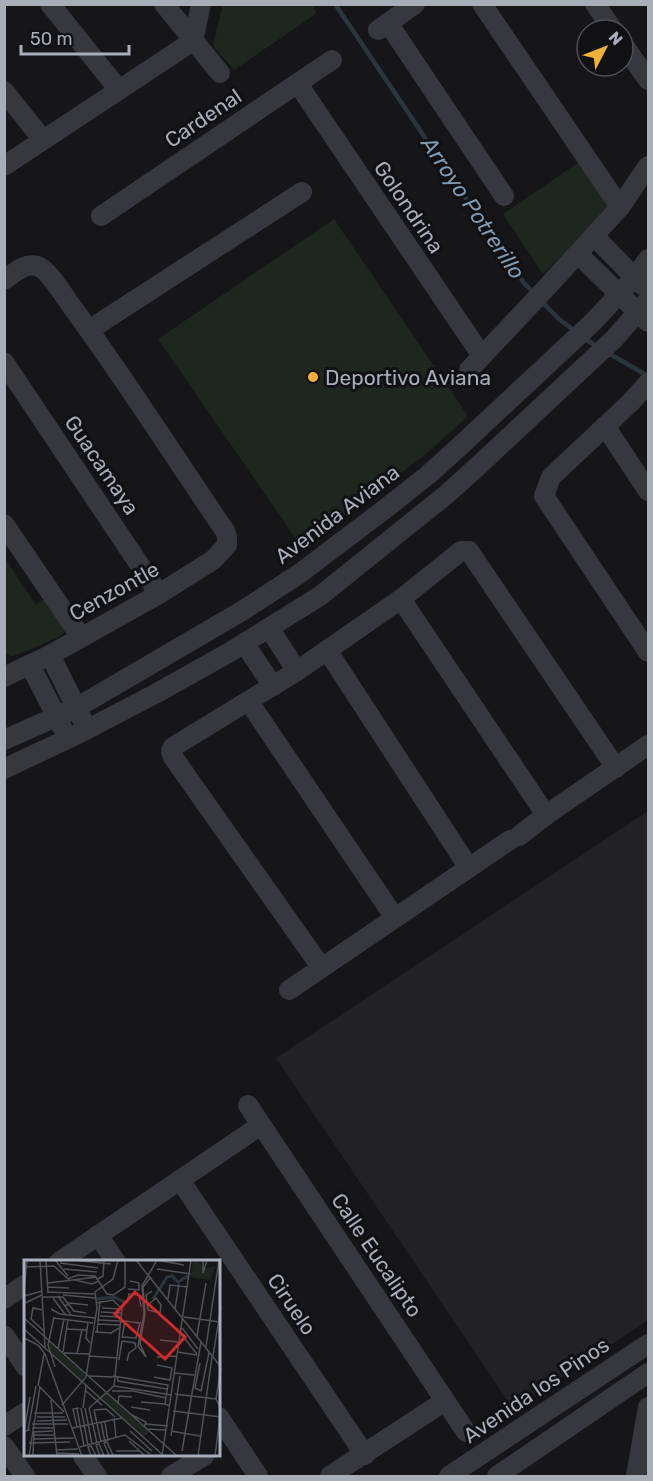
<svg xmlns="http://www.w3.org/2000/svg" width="653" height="1481" font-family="Rubik,sans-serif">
<rect width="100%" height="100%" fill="#161618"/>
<path fill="#222225" d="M648 811V1320L514 1410 276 1058Z"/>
<g fill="#1e261f">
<path d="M223 4 313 5 316 14 234 70 213 46Z"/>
<path d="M582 160 608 205 560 258 543 274 503 214Z"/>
<path d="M334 219 468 416 427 453 303 549 158 339Z"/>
<path d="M4 557 36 605 46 597 66 628 65 632 59 637 14 656H10L5 652Z"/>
</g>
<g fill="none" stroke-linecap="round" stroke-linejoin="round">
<g stroke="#2c353c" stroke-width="4.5">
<path d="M335 4 500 249 524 283 534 293"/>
<path d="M542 302 559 319 576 332"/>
<path d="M582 337 598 347"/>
<path d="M608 353 648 376"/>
</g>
<g stroke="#37383d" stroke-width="20">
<path d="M50 4 119 90"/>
<path d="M164 4 220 73"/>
<path d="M482 4 620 207"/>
<path d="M595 4 613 30"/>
<path d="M388 23 504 196"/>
<path d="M378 30 415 4"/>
<path d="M623 44 648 80"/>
<path d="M298 84 482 356"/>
<path d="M4 91 43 140"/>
<path d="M4 166 193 41 201 4"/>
<path d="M101 216 332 60"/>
<path d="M594 236 642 285"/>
<path d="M578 254 648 322"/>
<path d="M4 280C13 274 25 262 37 266 48 269 63 294 70 304 124 377 173 455 225 531L227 537V545L213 560 159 594 50 655 4 677"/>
<path d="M89 330 302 192"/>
<path d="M4 362 159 594"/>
<path d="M469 370 548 286 620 207 648 166"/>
<path d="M648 383 631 402 551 477 544 496 648 652"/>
<path d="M605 426 648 491"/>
<path d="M4 524 81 637"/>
<path d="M401 599 546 815"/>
<path d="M269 628 297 671"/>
<path d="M244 643 273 686"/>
<path d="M327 650 469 868"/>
<path d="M50 655 82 719"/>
<path d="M30 665 62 727"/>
<path d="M249 702 395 918"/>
<path d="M4 740 76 708 242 611 299 574 385 509 428 475 459 447 593 322 635 277 648 259"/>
<path d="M4 769 80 733 155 694 230 652 320 596 447 494 478 466 614 339 648 300"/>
<path d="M519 836 546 815 648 745"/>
<path d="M321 967 173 757 171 751 173 747 297 671 401 599 461 551H469L616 768"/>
<path d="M289 990 510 840"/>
<path d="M248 1105 466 1432"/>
<path d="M180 1180 365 1455"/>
<path d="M98 1235 116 1262"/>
<path d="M59 1262 261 1125"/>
<path d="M4 1299 26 1284"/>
<path d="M4 1335 26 1367"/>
<path d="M219 1417 258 1476"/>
<path d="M4 1426 26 1412"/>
<path d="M4 1446 25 1476"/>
<path d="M83 1456 97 1476"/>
<path d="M171 1476 204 1456"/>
<path d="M330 1476 445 1401"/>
<path d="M449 1476 648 1344"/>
<path d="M497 1476 648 1373"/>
<path d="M636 1476 648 1407"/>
</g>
</g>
<circle fill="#f2b134" stroke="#111113" stroke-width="2" cx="313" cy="377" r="6"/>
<g text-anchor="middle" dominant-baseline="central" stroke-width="6" stroke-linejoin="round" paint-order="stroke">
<g font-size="21" fill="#a8adb8" stroke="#111113">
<text transform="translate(203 118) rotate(-34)">Cardenal</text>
<text transform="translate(409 207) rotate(56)">Golondrina</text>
<text transform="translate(102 465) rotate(56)">Guacamaya</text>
<text transform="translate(337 514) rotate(-37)">Avenida Aviana</text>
<text transform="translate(114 591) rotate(-29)">Cenzontle</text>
<text transform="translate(377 1255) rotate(56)">Calle Eucalipto</text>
<text transform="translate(292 1304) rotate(56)">Ciruelo</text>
<text transform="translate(536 1390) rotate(-34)">Avenida los Pinos</text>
</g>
<g font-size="21" fill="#a8adb8" stroke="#111113" text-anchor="start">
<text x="325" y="377">Deportivo Aviana</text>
</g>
<g font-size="22" font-style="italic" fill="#7f9bb3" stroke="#111113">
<text transform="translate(473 208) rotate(56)">Arroyo Potrerillo</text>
</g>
</g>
<g transform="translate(24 1260)">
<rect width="196" height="196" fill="#161618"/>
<path d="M169 0 178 4 179 13 182 8 192 6 186 20 167 17ZM26 82 61 114 58 120 25 91ZM81 132 125 172 120 177 76 137Z" fill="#1e261f"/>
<path fill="none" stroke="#2c353c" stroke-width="3" d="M73 39 90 37 102 43M129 39 143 17 148 16 154 22 164 16"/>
<path fill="none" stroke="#505258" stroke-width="1.5" d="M16 0 21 87M22 0 24 33M31 0 44 16M49 0 87 4M112 0 197 107M133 0 160 5M179 0V13L183 0M36 3 74 8M0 7 30 6 44 19 54 15 71 16 83 34 89 35 101 27V0M40 9 73 12M133 9 167 14M127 17 119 27 121 54 116 84 122 97 114 86 120 54 118 26 133 0M74 19 79 16 80 0M51 20 68 24 75 21M24 23 73 17M24 27 45 28M104 29 115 30V23L106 21M0 30 3 0M128 31 122 35 124 50 136 53M24 32 70 34M39 35 71 38M0 36 18 31M34 36 47 55M19 37H39L50 51 62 53M29 38 41 54M144 39 146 25 164 27M103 42 105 34 115 35 117 47M1 43 18 35M72 43 89 40 98 49 90 126M124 45 132 38 137 45 136 53M41 46 46 43 64 45M78 48 98 49M27 49 36 54 71 58M151 49 155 24M19 50 9 48 7 59 21 72M77 52 97 53M76 56 96 57M30 57 24 85 31 107M160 57 196 62M0 58 153 196M29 58 69 63M75 60 96 61M64 62 62 78 66 83M74 64 96 65M158 68 174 89M0 69 140 196M43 69 63 70M71 72 87 73 95 68M73 72 76 41M157 74 173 94M173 76 182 23M0 78 14 85 21 94 58 196M98 78 101 61 116 63 112 78 98 77M136 80 154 82M182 87 195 0M34 89 40 59M39 92 44 59M153 92 173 95M40 93 65 94M53 94 58 70M65 96 93 98M189 96 197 46M133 97 153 96M95 100 98 81 111 83 112 88 105 93 103 101M176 103 171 128 177 131 185 93M197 108 192 139 197 149M150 113 170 115M65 116 89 117M89 116 144 125 141 144 146 146M93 117 94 121 143 129M130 117 146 120 148 108 133 105M14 126 20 94M15 126 40 152M62 131 78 145M88 131H109L142 138M151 134 192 139M6 137 0 171 6 170M27 140 33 196M117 142 141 144M94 143 95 136 108 137M38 145 62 117 73 48 71 32 89 19 94 0M107 147 126 150M57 148 64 185M59 148 62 126M61 148 68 184M65 148 90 126 148 135M65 148 73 183M53 149 60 186M70 150 77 182M70 150 82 149 91 157M149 151 197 157M10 153H39M108 155 122 162 120 167M13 157H41M90 158 92 177M13 161 43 160M77 162 81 182M81 162 84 181M8 164H44M122 164 144 166M53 167 49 149 55 148M8 168H29M48 168 98 158M122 169 142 170M4 170 12 126M106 171 128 191M147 171 176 176M9 172 29 171M10 175H30M147 176 156 116M9 179 50 178M105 181 121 196M5 183 46 182M56 187 101 175 126 194M32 190 54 189M92 191H116M158 191 177 82M33 193 55 194M85 195 80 183 83 182 89 195M5 196 16 127M9 196 10 172M67 196 64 187 67 186 72 196M76 196 72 185 75 184 80 196M79 196H120M138 196 167 0M174 196 188 97M191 196 196 156"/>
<path fill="#d62828" fill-opacity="0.15" stroke="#d62828" stroke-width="3" d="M111 32 161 77 141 99 91 54Z"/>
<rect width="196" height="196" fill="none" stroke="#a8adb8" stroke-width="3"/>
</g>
<rect width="653" height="1481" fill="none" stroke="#a8adb8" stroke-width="12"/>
<g transform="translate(605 48) rotate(48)"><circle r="28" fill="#111113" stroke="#4d4f55" stroke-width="1.5"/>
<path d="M0-4.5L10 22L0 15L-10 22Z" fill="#f2b134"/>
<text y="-9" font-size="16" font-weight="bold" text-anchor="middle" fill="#a8adb8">N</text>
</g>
<path d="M21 45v9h108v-9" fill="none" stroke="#a8adb8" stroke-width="3"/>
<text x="30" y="45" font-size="18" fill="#a8adb8" stroke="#111113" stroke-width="4.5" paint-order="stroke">50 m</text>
</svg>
